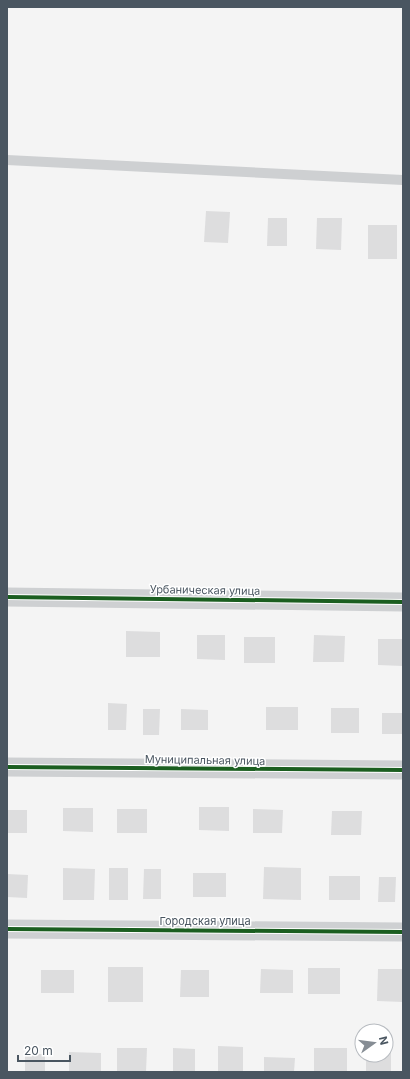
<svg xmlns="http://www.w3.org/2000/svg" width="410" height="1079" font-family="Inter,sans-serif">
<rect width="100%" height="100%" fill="#f4f4f4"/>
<g fill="#ddddde">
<path d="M206 211 230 212 228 243 204 242Z"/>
<path d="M268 218H287V246H267Z"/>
<path d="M317 218H342L341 250 316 249Z"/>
<rect x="368" y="225" width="29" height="34"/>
<path d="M126 631 160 632V657H126Z"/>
<path d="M197 635H225V660L197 659Z"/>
<path d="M314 635 345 636 344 662H313Z"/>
<rect x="244" y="637" width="31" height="26"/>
<path d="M378 639H403V666L378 665Z"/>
<path d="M108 703 127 704 126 730H108Z"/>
<rect x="266" y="707" width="32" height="23"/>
<rect x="331" y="708" width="28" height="25"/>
<path d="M143 709H160L159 735H143Z"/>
<path d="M181 709 208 710V730H181Z"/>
<rect x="382" y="713" width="21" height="21"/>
<path d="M199 807H229V831L199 830Z"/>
<path d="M63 808H93V832L63 831Z"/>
<rect x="117" y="809" width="30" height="24"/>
<path d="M253 809 283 810 282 833H253Z"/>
<rect x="7" y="810" width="20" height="23"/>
<path d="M332 811H362L361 835H331Z"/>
<path d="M264 867 301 868V900L263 899Z"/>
<path d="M63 868 95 869 94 900H63Z"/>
<rect x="109" y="868" width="19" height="32"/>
<path d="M144 869H161V899H143Z"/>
<rect x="193" y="873" width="33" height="24"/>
<path d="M7 874 28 875 27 898 7 897Z"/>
<rect x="329" y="876" width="31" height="24"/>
<path d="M379 877H396L395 902H378Z"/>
<rect x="108" y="967" width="35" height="35"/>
<rect x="308" y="968" width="32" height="26"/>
<path d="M261 969 293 970V993H260Z"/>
<path d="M378 969H403V1002L377 1001Z"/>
<rect x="41" y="970" width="33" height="23"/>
<path d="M181 970H209V997H180Z"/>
<path d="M218 1046 243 1047V1072H218Z"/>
<path d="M117 1048H147L146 1072H117Z"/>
<path d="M173 1048 195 1049V1072H173Z"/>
<rect x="314" y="1048" width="33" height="24"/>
<path d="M386 1049H391V1072H366V1055H386Z"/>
<path d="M69 1052 101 1053V1072H69Z"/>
<rect x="25" y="1054" width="20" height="18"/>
<path d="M264 1057 295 1058 294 1072H264Z"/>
</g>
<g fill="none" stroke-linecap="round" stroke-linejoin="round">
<path stroke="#ced0d2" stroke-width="10" d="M7 160 403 180"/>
<g stroke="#ced0d2" stroke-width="19">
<path d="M7 597 403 602"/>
<path d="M7 767 403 770"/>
<path d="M7 929 403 932"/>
</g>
<defs>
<g id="cycleway">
<path d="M7 597 403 602"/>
<path d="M7 767 403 770"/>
<path d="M7 929 403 932"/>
</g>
</defs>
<use href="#cycleway" stroke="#fff" stroke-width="6"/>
<use href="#cycleway" stroke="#1b5e20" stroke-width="4"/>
</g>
<g text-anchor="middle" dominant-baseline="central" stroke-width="3" stroke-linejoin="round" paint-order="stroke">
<g font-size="11" fill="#4a5661" stroke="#fff">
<text transform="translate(205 590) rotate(1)">Урбаническая улица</text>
<text transform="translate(205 760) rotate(1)">Муниципальная улица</text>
<text x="205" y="921">Городская улица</text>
</g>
</g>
<rect width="410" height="1079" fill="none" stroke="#4a5661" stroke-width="16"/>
<g transform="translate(374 1043) rotate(76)"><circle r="19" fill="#ffffff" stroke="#b7bbc0"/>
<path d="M0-3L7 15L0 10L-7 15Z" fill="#868d94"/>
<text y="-6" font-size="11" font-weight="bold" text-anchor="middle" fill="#4a5661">N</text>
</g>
<path d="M18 1055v6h52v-6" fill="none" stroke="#4a5661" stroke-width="2"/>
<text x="24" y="1055" font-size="12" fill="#4a5661" stroke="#ffffff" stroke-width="3" paint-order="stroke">20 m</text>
</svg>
